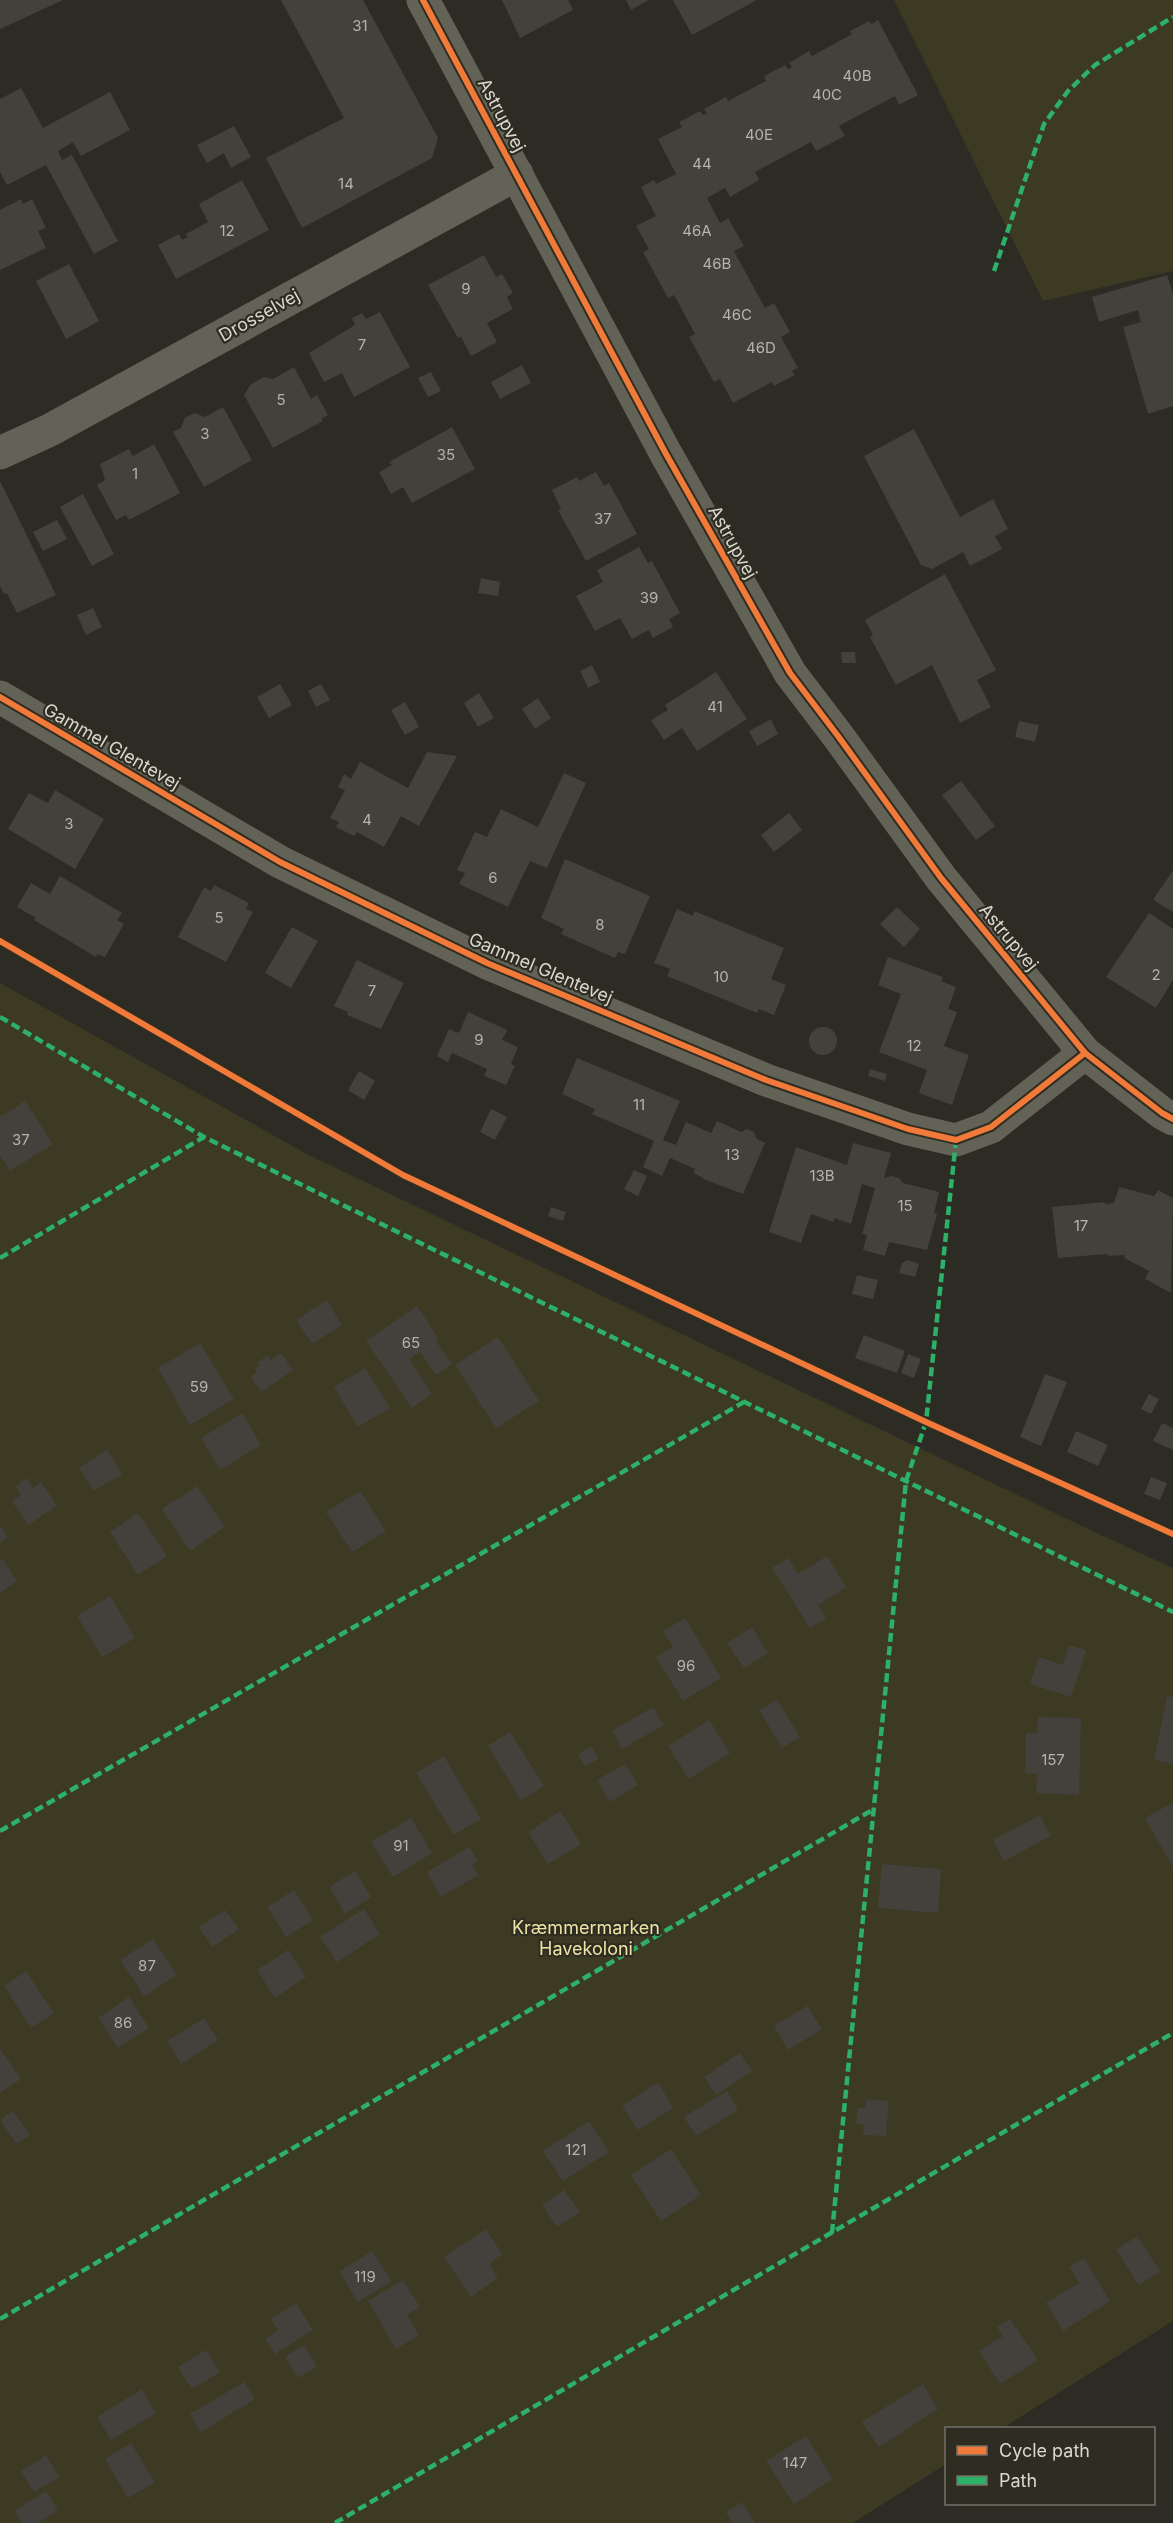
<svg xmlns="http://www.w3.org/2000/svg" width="1173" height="2523" font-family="Inter,sans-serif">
<rect width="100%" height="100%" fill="#2c2b24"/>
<g fill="#3c3a23">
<path d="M894 0H1173V271L1043 301Z"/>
<path d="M0 983 307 1154 1084 1527 1173 1568V2321L1003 2428H946V2464L853 2523H0Z"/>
</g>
<g fill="#42413c">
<path d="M0 0H63L0 29Z"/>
<path d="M281 0H363L438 138 432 158 302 228 266 158 344 118Z"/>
<path d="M502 0H568L573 10 520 38Z"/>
<path d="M626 0H649L631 10Z"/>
<path d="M673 0H757L692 35Z"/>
<path d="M878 20 918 95 899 105 895 96 839 126 845 136 816 151 811 142 755 172 759 180 730 197 725 188 707 198 720 223 728 218 744 246 734 251 765 308 774 303 790 332 781 337 798 368 792 371 795 375 774 386 772 382 733 403 720 379 714 382 689 337 695 334 674 295 668 298 643 252 649 249 636 226 656 216 641 187 654 180 656 184 676 174 658 139 682 127 679 122 700 111 703 115 707 113 704 109 726 97 728 101 766 81 764 76 785 65 788 69 792 67 789 63 809 51 812 56 852 34 850 31 869 21 872 24Z"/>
<path d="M21 88 43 128 110 92 130 130 81 156 73 142 58 151 62 160 72 155 118 241 94 254 46 165 7 185 0 172V99Z"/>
<path d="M234 126 251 157 231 168 224 153 207 163 197 145Z"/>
<path d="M242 180 269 230 176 279 158 245 179 234 182 240 188 237 186 234 208 222 199 204Z"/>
<path d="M21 199 23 204 32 199 46 228 38 231 46 248 0 270V210Z"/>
<path d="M484 255 496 277 502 274 513 293 507 297 513 309 487 323 497 342 471 356 461 337 458 338 428 285Z"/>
<path d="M69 264 99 321 66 339 36 281Z"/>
<path d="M1167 275 1173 294V406L1148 414 1123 327 1141 322 1138 310 1099 322 1092 297Z"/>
<path d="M380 312 410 367 354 397 342 373 324 382 309 353 355 325 352 318 362 313 366 319Z"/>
<path d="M522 365 531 383 500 399 491 382Z"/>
<path d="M294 367 311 399 317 395 328 415 321 419 323 421 273 448 244 395 251 384 264 377 273 379Z"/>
<path d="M431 372 441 391 428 397 418 378Z"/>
<path d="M223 407 252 460 204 487 173 432 181 428 185 418 195 413 205 417Z"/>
<path d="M452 427 475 469 412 503 403 487 391 494 379 472 392 465 389 462Z"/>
<path d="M914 429 960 517 993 499 1008 529 995 536 1002 549 970 566 963 552 932 569 921 565 864 456Z"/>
<path d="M154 444 180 493 129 520 126 515 116 520 97 485 105 480 100 464 129 449 133 456Z"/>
<path d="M596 472 604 486 609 483 637 534 586 561 558 510 561 509 552 490 577 477 579 481Z"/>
<path d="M0 481 56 595 17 613 7 593 4 594 0 586Z"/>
<path d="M83 494 114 554 92 566 60 507Z"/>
<path d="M57 520 67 539 43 551 33 532Z"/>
<path d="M639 547 648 563 652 561 680 613 669 619 673 627 653 638 649 630 632 639 620 618 595 631 576 596 603 582 597 570Z"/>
<path d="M945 574 996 670 977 680 991 707 960 723 932 665 896 685 870 637 873 635 865 620Z"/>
<path d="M481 578 500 582 498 596 478 593Z"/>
<path d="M93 608 102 627 86 635 77 615Z"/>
<path d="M841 652H855L856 663H842Z"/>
<path d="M592 665 600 682 588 688 580 671Z"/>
<path d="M716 672 747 719 697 751 682 728 664 740 651 720 668 710 665 705Z"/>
<path d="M280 684 292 705 269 718 257 697Z"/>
<path d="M321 684 330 700 316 707 308 691Z"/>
<path d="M479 693 494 718 478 727 464 703Z"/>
<path d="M538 698 551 718 535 729 522 709Z"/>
<path d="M405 702 419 727 405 735 391 710Z"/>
<path d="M771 719 778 734 757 746 749 731Z"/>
<path d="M1019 721 1039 725 1035 742 1015 737Z"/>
<path d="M427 752 457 756 419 826 401 816 384 847 357 832 354 836 336 827 339 822 330 818 345 790 338 787 344 774 351 779 360 762 408 788Z"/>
<path d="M564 773 586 783 547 868 530 861 508 907 459 884 465 873 457 870 475 832 487 837 501 809 538 827Z"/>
<path d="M961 781 995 826 976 840 942 795Z"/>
<path d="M55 790 104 819 75 869 8 829 29 793 48 803Z"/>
<path d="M789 813 802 830 774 852 761 835Z"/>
<path d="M565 859 650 896 625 954 618 952 615 958 561 934 564 929 541 918Z"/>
<path d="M1173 870V912L1153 900Z"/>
<path d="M60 876 122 913 117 920 124 924 105 957 98 954 96 957 34 920 36 918 17 907 31 883 50 894Z"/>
<path d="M214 885 249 903 246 909 253 912 226 962 178 937 204 887 211 891Z"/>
<path d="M897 907 920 929 904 947 880 924Z"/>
<path d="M677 909 693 916 694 911 784 948 771 979 786 985 774 1015 759 1009 757 1013 667 976 670 969 654 963Z"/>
<path d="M1149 913 1173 929V980L1156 1008 1106 977Z"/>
<path d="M292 927 318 941 291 988 265 973Z"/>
<path d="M888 957 943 977 941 981 956 987 948 1009 957 1012 944 1046 969 1055 952 1105 919 1093 927 1070 879 1052 901 994 878 985Z"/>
<path d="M357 960 404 983 381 1029 347 1015 348 1012 334 1006Z"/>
<path d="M468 1012 507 1030 502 1040 518 1047 511 1064 515 1066 506 1085 484 1076 487 1069 452 1053 448 1062 437 1056 449 1029 459 1033Z"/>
<circle cx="823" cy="1041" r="14"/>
<path d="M577 1058 680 1101 663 1140 676 1145 686 1122 711 1133 717 1121 741 1132 747 1129 754 1132 757 1139 765 1143 743 1194 706 1180 694 1173 695 1169 670 1158 662 1176 643 1167 654 1141 592 1114 595 1109 562 1094Z"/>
<path d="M870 1069 887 1074 885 1081 868 1076Z"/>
<path d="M359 1071 375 1081 364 1100 348 1090Z"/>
<path d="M25 1101 53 1144 10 1171 0 1156V1117Z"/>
<path d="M491 1109 507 1117 495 1140 480 1132Z"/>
<path d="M853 1143 891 1153 884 1178 891 1176 899 1178 903 1183 939 1192 934 1213 937 1214 927 1250 889 1242 885 1256 863 1250 867 1235 862 1234 875 1188 862 1184 851 1224 835 1218 833 1222 811 1214 801 1243 769 1232 796 1147 847 1165Z"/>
<path d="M634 1170 647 1176 638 1196 624 1189Z"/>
<path d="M1119 1187 1154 1196 1158 1190 1173 1198 1171 1293 1145 1279 1149 1271 1124 1258 1125 1255 1108 1256 1107 1254 1058 1258 1052 1207 1105 1202V1204L1114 1203Z"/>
<path d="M551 1207 566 1212 563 1221 548 1216Z"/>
<path d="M908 1260 919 1264 915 1277 899 1273 902 1263Z"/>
<path d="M857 1275 878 1280 873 1299 852 1294Z"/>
<path d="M327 1300 342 1325 312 1344 296 1320Z"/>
<path d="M417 1306 439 1339 436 1341 452 1364 436 1375 420 1352 409 1359 432 1394 412 1408 366 1341Z"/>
<path d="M864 1335 905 1351 897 1373 855 1358Z"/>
<path d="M498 1337 539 1401 496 1428 455 1365Z"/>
<path d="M200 1343 234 1399 190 1425 158 1368Z"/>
<path d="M281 1353 293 1370 261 1392 251 1377 257 1372 255 1368 259 1366 257 1363 268 1355 271 1360Z"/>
<path d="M908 1354 921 1359 914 1378 901 1373Z"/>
<path d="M365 1368 390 1408 358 1427 334 1387Z"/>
<path d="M1045 1374 1067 1382 1041 1446 1020 1437Z"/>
<path d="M1149 1394 1159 1399 1151 1414 1141 1409Z"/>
<path d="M242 1413 261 1445 220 1470 201 1438Z"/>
<path d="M1162 1423 1173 1428V1450L1153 1441Z"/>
<path d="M1076 1431 1108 1445 1098 1466 1067 1452Z"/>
<path d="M107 1450 122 1474 94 1491 79 1468Z"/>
<path d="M1151 1477 1167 1483 1160 1500 1144 1494Z"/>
<path d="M27 1478 33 1488 41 1482 57 1506 28 1525 12 1501 21 1495 15 1486Z"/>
<path d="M197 1486 225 1527 190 1551 162 1509Z"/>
<path d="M360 1491 386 1531 352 1552 326 1512Z"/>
<path d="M138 1513 167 1556 138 1575 110 1532Z"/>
<path d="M0 1525 8 1537 0 1543Z"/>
<path d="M827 1556 846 1587 818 1605 826 1618 810 1628 772 1568 788 1558 798 1574Z"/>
<path d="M2 1559 17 1581 0 1593V1561Z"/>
<path d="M110 1596 135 1638 102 1657 77 1616Z"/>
<path d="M685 1618 721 1678 683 1701 656 1657 673 1647 663 1631Z"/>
<path d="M752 1627 768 1653 744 1668 727 1643Z"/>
<path d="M1069 1645 1086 1650 1071 1697 1030 1684 1039 1657 1063 1665Z"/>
<path d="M1167 1696 1173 1697V1764L1154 1760Z"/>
<path d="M777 1700 800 1737 782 1748 759 1710Z"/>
<path d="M653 1707 664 1725 622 1749 612 1731Z"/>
<path d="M1038 1717 1081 1718 1079 1795 1036 1793 1037 1774 1025 1773 1026 1733H1037Z"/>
<path d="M709 1720 730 1753 689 1779 668 1746Z"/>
<path d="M510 1732 544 1786 521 1800 488 1746Z"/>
<path d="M591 1746 599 1758 585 1767 578 1754Z"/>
<path d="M444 1756 481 1819 454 1835 416 1773Z"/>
<path d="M625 1764 638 1785 610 1802 597 1780Z"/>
<path d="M1172 1803 1173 1805V1867L1145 1818Z"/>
<path d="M560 1811 581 1844 548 1864 528 1832Z"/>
<path d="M1040 1815 1051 1836 1004 1861 993 1840Z"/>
<path d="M411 1818 432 1853 393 1877 371 1842Z"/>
<path d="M469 1847 478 1861 472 1864 478 1875 441 1897 427 1872Z"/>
<path d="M882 1864 941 1869 938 1913 878 1908Z"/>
<path d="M355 1871 371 1897 345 1914 329 1887Z"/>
<path d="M294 1890 313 1920 286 1937 267 1907Z"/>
<path d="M364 1909 380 1934 337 1962 320 1937Z"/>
<path d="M225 1910 239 1929 212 1947 199 1927Z"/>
<path d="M153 1939 177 1975 144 1996 120 1960Z"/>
<path d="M288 1950 306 1977 275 1998 257 1970Z"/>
<path d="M26 1971 54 2013 31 2028 4 1986Z"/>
<path d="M129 1997 149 2028 118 2048 98 2018Z"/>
<path d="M807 2006 822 2029 788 2050 774 2026Z"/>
<path d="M204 2018 218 2040 181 2064 167 2041Z"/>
<path d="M0 2049 21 2079 0 2093Z"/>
<path d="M740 2053 752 2071 716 2095 704 2077Z"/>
<path d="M658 2082 673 2108 638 2130 622 2106Z"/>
<path d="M727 2091 738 2110 696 2136 684 2117Z"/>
<path d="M866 2099 889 2101 886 2136 863 2135 864 2125 856 2124 858 2107 865 2108Z"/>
<path d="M13 2111 30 2135 16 2144 0 2120Z"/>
<path d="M589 2121 609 2152 563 2181 543 2151Z"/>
<path d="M671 2149 701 2195 661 2221 631 2175Z"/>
<path d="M564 2190 580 2212 557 2227 542 2205Z"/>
<path d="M486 2229 502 2254 489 2264 498 2278 471 2297 444 2257Z"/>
<path d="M1137 2236 1160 2271 1139 2285 1116 2250Z"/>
<path d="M372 2251 392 2281 358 2302 339 2272Z"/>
<path d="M1084 2258 1110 2301 1063 2331 1046 2303 1079 2283 1069 2267Z"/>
<path d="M403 2280 420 2307 407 2315 419 2335 396 2349 368 2301Z"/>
<path d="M296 2303 313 2330 275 2354 265 2339 278 2330 271 2319Z"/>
<path d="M1010 2319 1038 2360 1000 2384 979 2351 1003 2336 997 2327Z"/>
<path d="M304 2345 317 2366 298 2378 285 2357Z"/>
<path d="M206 2350 220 2372 192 2389 178 2367Z"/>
<path d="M244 2382 255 2399 201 2432 190 2414Z"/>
<path d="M923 2384 938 2409 879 2447 862 2422Z"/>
<path d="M142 2389 156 2413 111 2440 97 2417Z"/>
<path d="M806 2436 833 2479 794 2504 766 2461Z"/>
<path d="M131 2443 155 2482 128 2498 105 2459Z"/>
<path d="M46 2455 59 2477 34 2492 21 2471Z"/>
<path d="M46 2491 58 2510 38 2523H22L14 2511Z"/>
<path d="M742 2502 755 2523H733L726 2512Z"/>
</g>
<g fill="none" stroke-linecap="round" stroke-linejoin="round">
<g stroke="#636257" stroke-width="33">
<path d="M423 0 666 454 790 673 838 736 941 878 1085 1053 1162 1113 1173 1119"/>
<path d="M0 453 50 430 517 174"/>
<path d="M0 697 280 862 487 963 766 1080 908 1129 956 1140 991 1127 1085 1053"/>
</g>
<g stroke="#2db169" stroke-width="4.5" stroke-dasharray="9 4.5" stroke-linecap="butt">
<path d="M994 271 1044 124 1068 91 1095 65 1173 17"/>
<path d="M0 1017 204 1137 1173 1612"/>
<path d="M0 1258 204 1137"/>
<path d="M0 1831 744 1402"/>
<path d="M832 2233 906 1481 926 1422 956 1140"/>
<path d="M0 2319 874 1809"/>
<path d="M335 2523 1173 2033"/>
</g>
<defs>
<g id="cycleway">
<path d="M423 0 666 454 790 673 838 736 941 878 1085 1053 1162 1113 1173 1119"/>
<path d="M0 697 280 862 487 963 766 1080 908 1129 956 1140 991 1127 1085 1053"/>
<path d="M0 941 403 1175 926 1422 1173 1534"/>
</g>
</defs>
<use href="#cycleway" stroke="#2f2d21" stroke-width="10"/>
<use href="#cycleway" stroke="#f17a3a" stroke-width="6"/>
</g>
<g text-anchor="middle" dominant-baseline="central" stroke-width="4.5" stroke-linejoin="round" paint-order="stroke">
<g font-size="15" fill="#b4b3ac">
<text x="360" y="25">31</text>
<text x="857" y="75">40B</text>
<text x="827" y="94">40C</text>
<text x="759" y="134">40E</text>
<text x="702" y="163">44</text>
<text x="346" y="183">14</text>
<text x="227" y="230">12</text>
<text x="697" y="230">46A</text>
<text x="717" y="263">46B</text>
<text x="466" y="288">9</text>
<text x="737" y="314">46C</text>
<text x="362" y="344">7</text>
<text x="761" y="347">46D</text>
<text x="281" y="399">5</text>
<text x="205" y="433">3</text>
<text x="446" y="454">35</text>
<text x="135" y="473">1</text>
<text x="603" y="518">37</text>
<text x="649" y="597">39</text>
<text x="715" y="706">41</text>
<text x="367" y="819">4</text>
<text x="69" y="823">3</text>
<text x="493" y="877">6</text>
<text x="219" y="917">5</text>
<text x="600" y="924">8</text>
<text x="1156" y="974">2</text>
<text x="721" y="976">10</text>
<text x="372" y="990">7</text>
<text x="479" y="1039">9</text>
<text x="914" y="1045">12</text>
<text x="639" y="1104">11</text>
<text x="21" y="1139">37</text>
<text x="732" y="1154">13</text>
<text x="822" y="1175">13B</text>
<text x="905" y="1205">15</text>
<text x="1081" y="1225">17</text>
<text x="411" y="1342">65</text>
<text x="199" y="1386">59</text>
<text x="686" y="1665">96</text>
<text x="1053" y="1759">157</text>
<text x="401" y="1845">91</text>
<text x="147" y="1965">87</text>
<text x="123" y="2022">86</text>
<text x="576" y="2149">121</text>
<text x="365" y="2276">119</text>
<text x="795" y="2462">147</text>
</g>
<g font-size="18" fill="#dad9d1" stroke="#2f2d21">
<text transform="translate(502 115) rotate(62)">Astrupvej</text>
<text transform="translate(259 315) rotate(-29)">Drosselvej</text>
<text transform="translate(733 542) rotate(61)">Astrupvej</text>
<text transform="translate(112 746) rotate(30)">Gammel Glentevej</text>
<text transform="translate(1009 937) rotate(50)">Astrupvej</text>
<text transform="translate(541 968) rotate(23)">Gammel Glentevej</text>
</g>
<g font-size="18" fill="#ece3a4" stroke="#2f2d21">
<text x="586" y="1927">Kræmmermarken<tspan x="586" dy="21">Havekoloni</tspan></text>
</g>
</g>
<rect x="945" y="2427" width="210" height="78" fill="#2f2d21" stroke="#737267" stroke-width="1.5"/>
<rect x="957" y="2446" width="30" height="9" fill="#f17a3a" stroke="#737267" stroke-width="1.5"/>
<text x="999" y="2457" font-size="18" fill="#dad9d1">Cycle path</text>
<rect x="957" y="2476" width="30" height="9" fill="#2db169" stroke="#737267" stroke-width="1.5"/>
<text x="999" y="2487" font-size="18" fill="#dad9d1">Path</text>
</svg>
